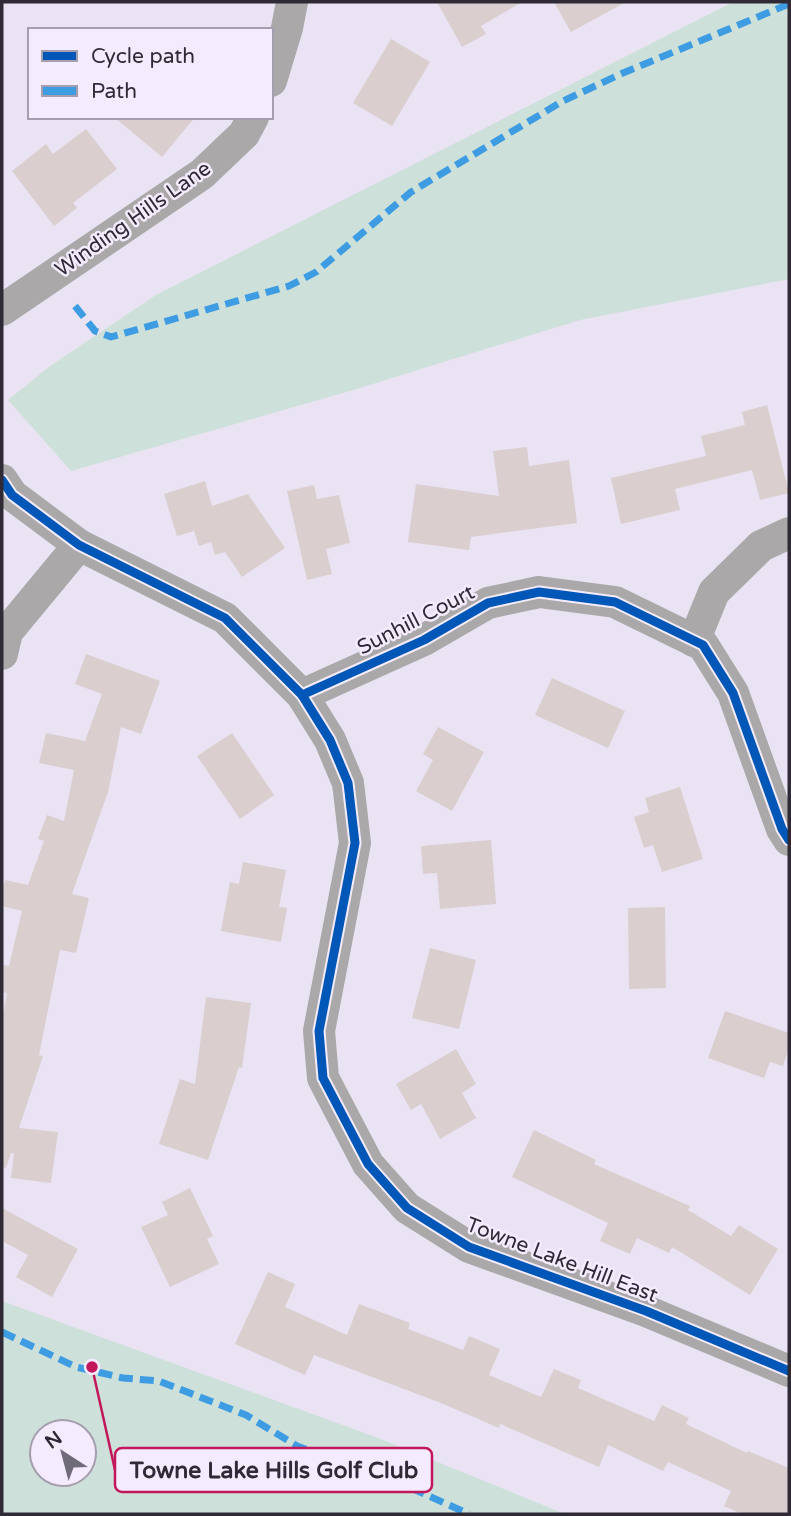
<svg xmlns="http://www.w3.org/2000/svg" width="791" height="1516" font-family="'Varela Round',sans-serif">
<rect width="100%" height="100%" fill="#eae3f3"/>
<g fill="#cee0da" fill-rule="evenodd">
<path d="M733 2H789V279L580 320 350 391 71 471 8 400 50 366 156 295Z"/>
<path d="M2 1301 381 1439 565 1514H2ZM42 1432H84V1474H42Z"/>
</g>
<g fill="#dacece">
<path d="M437 2H522L481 26 486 34 462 47Z"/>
<path d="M554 2H626L571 32Z"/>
<path d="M391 39 430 62 392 126 353 103Z"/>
<path d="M114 117H195L162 157Z"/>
<path d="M86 129 117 169 73 203 77 208 54 226 12 171 46 144 53 154Z"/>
<path d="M767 405 789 493 760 500 752 470 675 489 680 510 621 524 611 478 706 456 701 436 745 425 742 412Z"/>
<path d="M527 447 529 466 569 460 577 523 471 537 469 550 408 542 416 484 499 496 493 451Z"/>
<path d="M205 481 212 506 248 494 285 548 242 577 225 552 215 555 211 542 199 546 194 531 177 536 164 494Z"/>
<path d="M314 485 317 499 339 495 350 543 326 549 332 574 307 580 287 491Z"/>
<path d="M86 654 160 681 141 734 121 727 108 792 72 894 89 898 76 953 60 950 39 1055 43 1056 19 1128 58 1132 51 1183 11 1178 14 1153H11L6 1168 2 1167V1021L7 993 2 992V965L9 966 22 911 2 906V893L5 880 28 885 44 841 38 839 47 815 64 821 74 770 39 763 46 733 85 741 102 694 75 684Z"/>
<path d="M552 678 625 711 608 748 535 715Z"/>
<path d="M438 727 484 752 452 811 416 791 433 760 423 754Z"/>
<path d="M232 733 274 795 240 819 197 756Z"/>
<path d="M680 787 703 859 662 872 653 845 644 848 634 817 649 812 645 798Z"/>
<path d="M491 840 496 904 440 909 437 873 423 874 421 846Z"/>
<path d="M243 862 286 870 279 907 287 908 281 942 221 931 230 882 239 884Z"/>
<path d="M665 907 666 988 629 989 628 908Z"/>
<path d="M430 948 476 960 459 1029 412 1018Z"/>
<path d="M206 997 251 1003 242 1068 239 1067 208 1160 159 1144 180 1079 195 1084Z"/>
<path d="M725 1011 789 1033V1048L783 1066 770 1062 764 1078 708 1058Z"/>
<path d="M456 1049 476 1084 462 1093 476 1118 440 1139 421 1104 411 1110 396 1084Z"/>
<path d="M534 1130 596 1160 594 1164 690 1206 688 1210 731 1236 739 1225 778 1249 750 1295 672 1247 669 1253 637 1238 630 1254 600 1241 608 1223 512 1177Z"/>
<path d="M190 1188 213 1236 207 1239 219 1264 170 1287 141 1227 168 1215 162 1202Z"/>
<path d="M2 1208 78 1249 52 1297 16 1277 28 1255 2 1241Z"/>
<path d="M268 1272 295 1284 285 1307 347 1335 359 1304 410 1323 408 1329 463 1350 469 1336 500 1349 489 1375 541 1397 554 1369 581 1380 578 1388 654 1421 662 1405 689 1418 686 1424 747 1453 748 1451 789 1468V1514H742L724 1506 731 1491 668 1462 663 1471 608 1445 599 1467 500 1424 499 1428 441 1403 314 1355 305 1375 235 1344Z"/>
</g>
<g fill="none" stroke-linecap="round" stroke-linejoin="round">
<g stroke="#aaa8a8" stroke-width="32">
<path d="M271 81 287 28 292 2"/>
<path d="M2 310 202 174 244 134 253 117"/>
<path d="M2 480 12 495 79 545 225 618 302 695 330 740 348 783 355 843 319 1031 323 1078 368 1164 407 1208 469 1247 646 1311 789 1371"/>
<path d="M694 641 714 592 761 546 789 533"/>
<path d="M2 654 7 632 79 545"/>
<path d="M302 695 424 640 488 603 539 592 615 602 703 645 733 693 782 829 789 840"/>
</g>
<g stroke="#3d9ce2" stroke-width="7" stroke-dasharray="14 7" stroke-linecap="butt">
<path d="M75 306 95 331 111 337 289 286 316 272 411 192 563 101 623 73 789 4"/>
<path d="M2 1332 76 1367 123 1378 159 1381 246 1415 297 1446 402 1484 469 1514"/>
</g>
<defs>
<g id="cycleway">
<path d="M2 480 12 495 79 545 225 618 302 695 330 740 348 783 355 843 319 1031 323 1078 368 1164 407 1208 469 1247 646 1311 789 1371"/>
<path d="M302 695 424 640 488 603 539 592 615 602 703 645 733 693 782 829 789 840"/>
</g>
</defs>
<use href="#cycleway" stroke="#f4ecfe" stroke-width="13"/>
<use href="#cycleway" stroke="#0057b8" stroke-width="9"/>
</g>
<g text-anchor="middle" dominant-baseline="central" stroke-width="5" stroke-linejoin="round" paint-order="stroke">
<g font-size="21" fill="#2f2a35" stroke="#f4ecfe">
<text transform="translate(133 219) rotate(-35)">Winding Hills Lane</text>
<text transform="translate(416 620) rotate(-27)">Sunhill Court</text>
<text transform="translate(562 1260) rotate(21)">Towne Lake Hill East</text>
</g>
</g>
<path fill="none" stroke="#c2185b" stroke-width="2.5" d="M92 1367L115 1470"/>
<circle fill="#c2185b" stroke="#f4ecfe" stroke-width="2.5" cx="92" cy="1367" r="7"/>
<rect fill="#f4ecfe" stroke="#c2185b" stroke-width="2.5" x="115" y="1448" width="317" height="44" rx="7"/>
<g font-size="23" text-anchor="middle" font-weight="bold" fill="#2f2a35">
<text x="274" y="1478">Towne Lake Hills Golf Club</text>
</g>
<rect width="791" height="1516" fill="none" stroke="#2f2a35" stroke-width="7"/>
<rect x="28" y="28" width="245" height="91" fill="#f4ecfe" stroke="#a59eae" stroke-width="2"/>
<rect x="42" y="51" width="35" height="10" fill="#0057b8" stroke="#a59eae" stroke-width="2"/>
<text x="91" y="63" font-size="21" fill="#2f2a35">Cycle path</text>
<rect x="42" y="86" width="35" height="10" fill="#3d9ce2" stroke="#a59eae" stroke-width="2"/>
<text x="91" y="98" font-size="21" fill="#2f2a35">Path</text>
<g transform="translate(63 1453) rotate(324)"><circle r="33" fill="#f4ecfe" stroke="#a59eae" stroke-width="2"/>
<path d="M0-5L12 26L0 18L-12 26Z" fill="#706b78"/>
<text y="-10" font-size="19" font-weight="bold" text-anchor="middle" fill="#2f2a35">N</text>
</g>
</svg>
